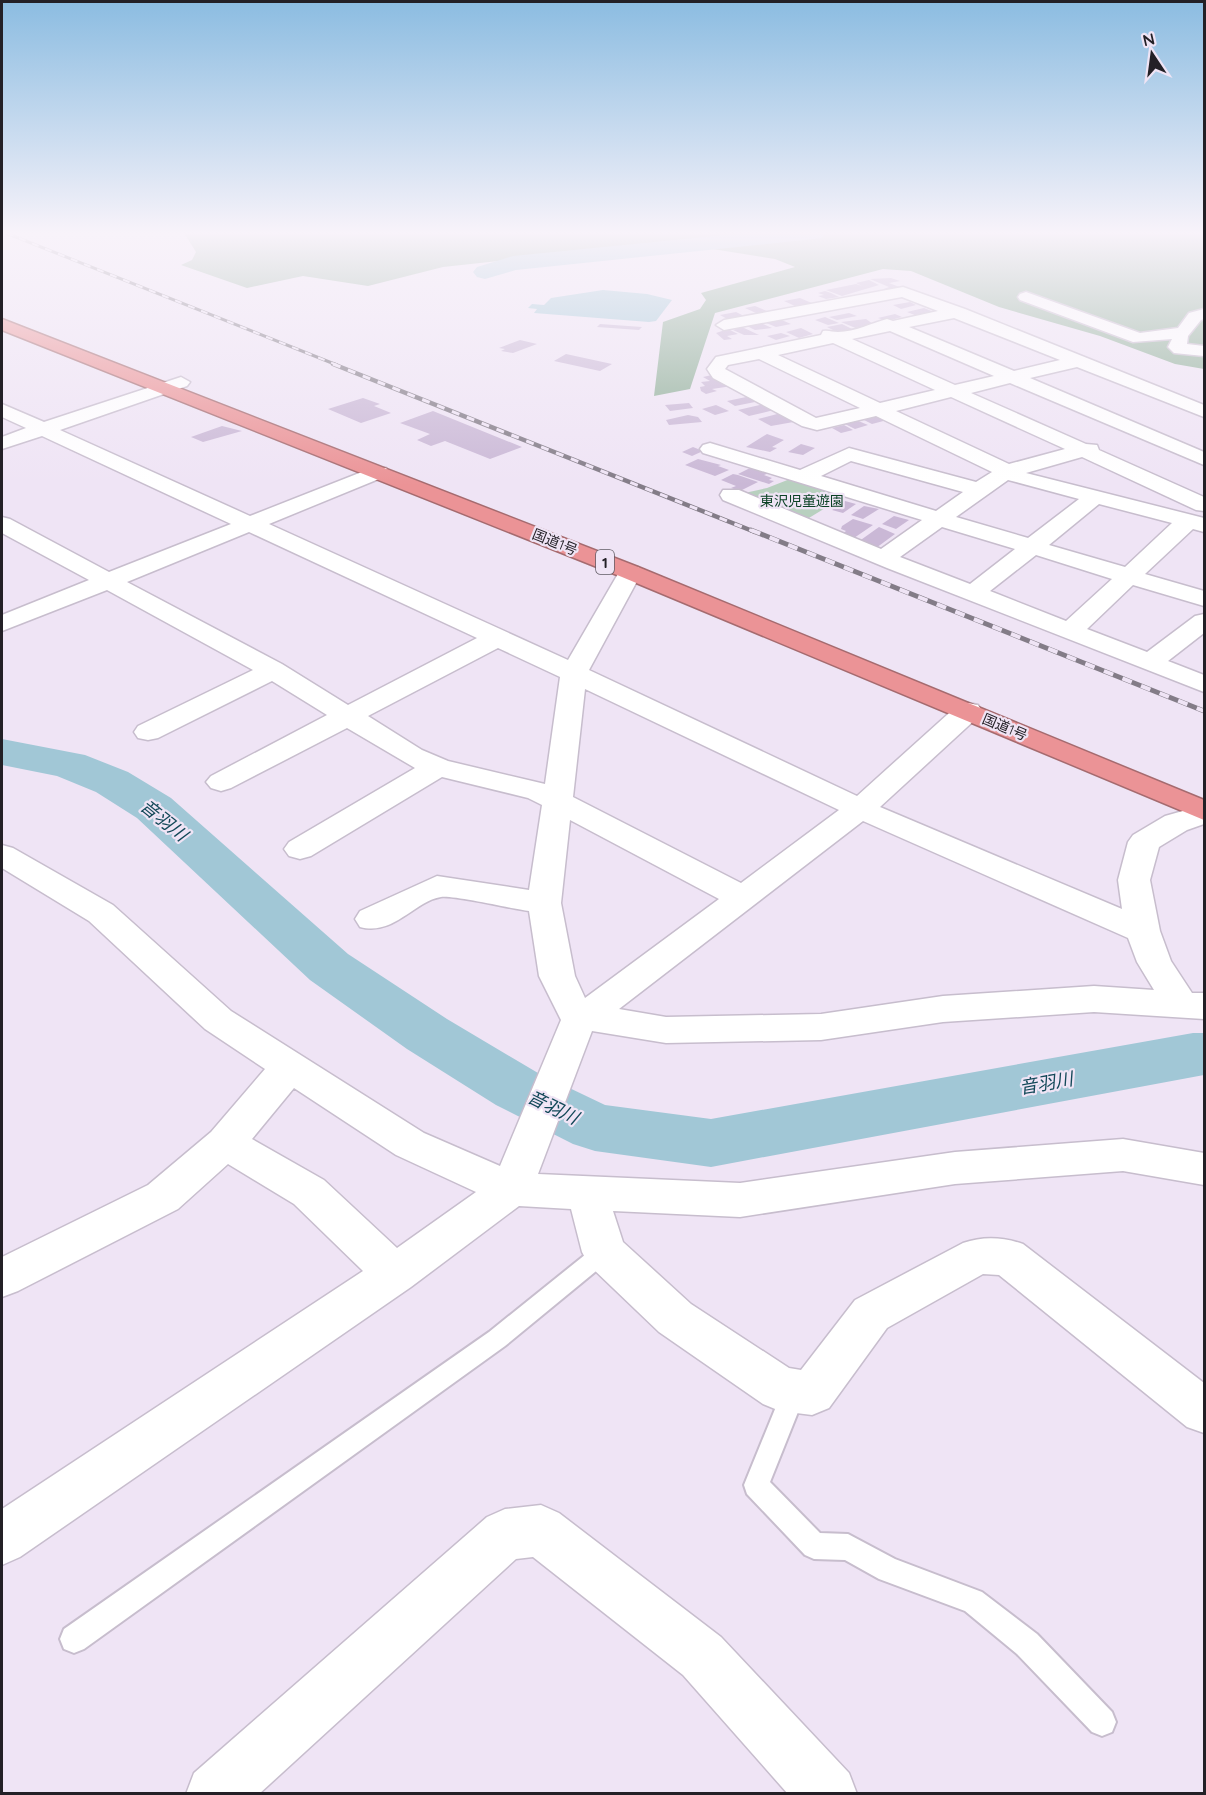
<svg xmlns="http://www.w3.org/2000/svg" width="1206" height="1795" font-family="Quicksand,'Noto Sans JP',sans-serif">
<rect width="100%" height="100%" fill="#efe4f5"/>
<path fill="#b8d0bf" d="M790 479 845 496 804 521 740 494 767 488Z"/>
<g fill="#90af99">
<path d="M184 233H757L443 267 368 286 303 276 247 288 181 265 192 260 196 252Z"/>
<path d="M824 233H1204V369L1175 364 1100 336 999 307 911 271 883 269 715 313 690 389 654 396 663 322 700 309 706 300 701 293 795 267 775 259 700 247Z"/>
</g>
<path fill="#a1c7d6" d="M603 290 647 294 672 300 656 321 649 322 534 313 537 309 528 308 532 304 544 305 551 298Z"/>
<g fill="none" stroke-linecap="round" stroke-linejoin="round">
<g fill="#a1c7d6" fill-rule="evenodd">
<path d="M745 233H824L822 238 814 239 516 270 485 279 477 277 473 272 477 267 513 256Z"/>
<path d="M2 739 85 755 128 772 171 798 348 954 447 1019 538 1073 605 1105 711 1119 1193 1033H1204V1075L711 1167 595 1151 573 1144 496 1105 407 1049 310 980 137 818 96 792 57 776 2 765Z"/>
</g>
</g>
<g fill="#cab8d6">
<path d="M891 278 900 281 889 283 902 288 890 291 884 289 889 287 870 279Z"/>
<path d="M869 280 879 285 842 296 826 290 856 284 862 286 856 283Z"/>
<path d="M825 291 831 293 839 297 826 299 818 296 824 295 818 293Z"/>
<path d="M800 298 814 304 795 306 784 301Z"/>
<path d="M910 302 916 305 901 309 893 305Z"/>
<path d="M755 306 772 313H756L745 308Z"/>
<path d="M924 308 934 312 917 316 907 312Z"/>
<path d="M736 312 746 317 731 321 720 315Z"/>
<path d="M849 313 857 316 837 320 829 317Z"/>
<path d="M895 314 902 317 887 321 878 318Z"/>
<path d="M825 317 839 323 828 325 815 320Z"/>
<path d="M777 318 791 324 776 327 764 322Z"/>
<path d="M866 319 873 324 858 329 841 322Z"/>
<path d="M759 322 772 328 755 330 745 325Z"/>
<path d="M600 324 642 327 639 330 597 327Z"/>
<path d="M842 324 852 329 839 333 827 327Z"/>
<path d="M742 327 759 335H744L733 330Z"/>
<path d="M801 328 813 334 799 338 786 332Z"/>
<path d="M728 329 738 334 727 336 732 339 724 340 716 333Z"/>
<path d="M781 333 790 336 776 340 767 336Z"/>
<path d="M520 340 537 344 513 353 501 351 505 349 499 348Z"/>
<path d="M566 354 612 364 600 371 554 361Z"/>
<path d="M712 375 732 386 712 389 717 391 706 394 701 391 700 387 705 386 701 382 710 381 703 377Z"/>
<path d="M751 396 760 401 735 406 727 401Z"/>
<path d="M363 398 380 404 374 406 391 413 361 423 328 409Z"/>
<path d="M689 403 693 408 670 411 665 405Z"/>
<path d="M764 404 774 410 749 416 738 410Z"/>
<path d="M716 405 729 411 715 415 702 409Z"/>
<path d="M433 411 522 447 490 459 445 441 431 446 417 440 430 434 400 423Z"/>
<path d="M781 413 799 421 771 426 758 419Z"/>
<path d="M880 414 891 419 872 424 862 419Z"/>
<path d="M688 415 698 417 702 422 669 425 666 420Z"/>
<path d="M856 420 868 425 855 429 843 423Z"/>
<path d="M844 425 853 430 841 433 832 428Z"/>
<path d="M222 426 242 431 203 442 191 437Z"/>
<path d="M767 434 784 440 772 447 777 448 770 452 746 447Z"/>
<path d="M801 444 815 448 803 455 788 452Z"/>
<path d="M693 447 703 451 692 456 682 452Z"/>
<path d="M698 459 721 465 718 466 729 470 715 476 685 465Z"/>
<path d="M752 467 769 473 764 475 772 478 769 480 774 481 769 484 738 474Z"/>
<path d="M733 474 738 475 758 482 740 491 731 488 736 486 721 480Z"/>
<path d="M845 501 856 504 843 513 832 510Z"/>
<path d="M864 506 879 509 863 519 851 515Z"/>
<path d="M894 516 909 520 896 529 882 524Z"/>
<path d="M853 519 873 525 854 538 842 534 846 531 841 529 842 526Z"/>
<path d="M879 527 895 534 876 548 858 542Z"/>
</g>
<g fill="none" stroke-linecap="round" stroke-linejoin="round">
<defs>
<g id="lane">
<path d="M604 1243 612 1246 615 1252 612 1258 505 1346 84 1649 74 1653 64 1649 60 1639 64 1629 489 1332 596 1246Z"/>
<path d="M794 1381 802 1384 806 1392 770 1482 820 1533 848 1534 895 1559 982 1592 1037 1634 1112 1712 1116 1722 1112 1732 1102 1736 1092 1732 1017 1654 965 1611 879 1579 845 1560 814 1559 805 1555 747 1494 744 1485 782 1392 786 1384Z"/>
</g>
<g id="street">
<path d="M903 287 965 309 1204 405V417L1077 367 1030 378 1204 452V465L1010 383 971 393 1086 444 1097 445 1099 450 1204 497V511L1196 510 1082 457 1026 473 1204 518V532L1193 529 1145 574 1204 591V606L1133 585 1087 629 1147 652 1195 616 1204 614V633L1168 661 1204 675V692L887 568 723 500 720 495 723 490H739L881 549 922 520 703 453 700 449 703 445 710 443 800 470 849 448 976 482 992 472 876 416 817 430 802 426 713 378 707 369 716 357 821 335 823 331C829 330 832 332 838 332 855 332 872 323 887 319L893 321 938 311 902 297 724 330 716 325 724 320ZM954 318 1060 360 1014 371 909 327ZM890 331 994 376 955 385 852 339ZM833 343 935 390 880 403 778 355ZM759 359 860 408 816 418 725 369 728 365ZM951 397 1065 449 1009 464 896 411ZM851 461 963 492 936 511 821 476ZM1008 480 1012 481 1079 499 1028 538 956 517ZM1099 504 1172 523 1125 567 1049 545ZM942 527 1015 549 970 584 900 557ZM1036 555 1112 579 1066 621 990 591Z"/>
<path d="M1026 292 1140 333 1178 328 1189 313 1204 309V319L1201 320 1188 336 1187 344 1204 346V356L1174 353 1168 347 1172 339 1133 342 1020 300 1018 297 1020 294Z"/>
<path d="M181 377 190 382 187 386 60 430 250 516 372 468H386L389 472 386 476 269 524 568 660 622 567H638L642 572 589 670 857 796 958 705 968 703 978 705 982 711 978 717 880 807 1122 909 1118 880 1128 842 1133 835 1165 816 1204 805V824L1187 830 1159 847 1150 880 1160 931 1171 961 1192 993H1204V1019L1094 1012 943 1022 821 1040 666 1043 592 1031 538 1174 740 1183 955 1152 1123 1139 1204 1153V1185L1123 1171 955 1184 740 1217 613 1211 623 1242 691 1304 789 1368 801 1370 855 1300 963 1243C983 1236 1003 1237 1023 1244L1204 1383V1433L1187 1427 999 1275 983 1274 887 1328 829 1408 812 1415 780 1411 763 1404 659 1332 589 1265 582 1252 571 1209 519 1206 411 1287 20 1557 2 1565V1509L363 1271 294 1204 228 1164 178 1209 18 1291 2 1297V1257L148 1185 211 1132 265 1069 205 1029 89 921 2 868V845L13 848 113 905 231 1011 424 1133 500 1166 561 1020 539 976 529 911C513 909 453 895 441 897 413 902 394 936 360 927L355 919 360 911 437 876 529 890 542 805 528 798 442 777 311 856 300 859 289 856 284 849 289 842 415 768 347 728 231 788 221 791 211 788 206 782 211 776 327 715 272 681 158 738 148 740 138 738 134 732 138 726 253 670 107 590 2 631V615L89 580 2 533V517L10 519 109 572 231 524 42 436 2 449V437L26 428 2 417V404L44 422ZM249 532 477 638 348 705 282 664 127 582ZM498 648 560 677 545 784 448 761 422 750 368 716ZM585 689 839 810 741 883 573 797ZM570 820 719 899 585 998 575 976 561 903ZM863 821 1128 938 1137 962 1154 990 1094 986 943 996 821 1014 666 1017 619 1009ZM294 1088 396 1155 476 1192 397 1248 324 1180 252 1139Z"/>
<path d="M541 1505 559 1513 721 1637 849 1773 857 1794H788L683 1675 533 1557 516 1559 259 1794H186L194 1773 487 1517 505 1509Z"/>
</g>
<path id="highway" d="M2 319 638 567 1204 800V820L622 577 2 330Z"/>
</defs>
<use href="#lane" stroke="#c7bdcd" stroke-width="4"/>
<use href="#street" stroke="#c7bdcd" stroke-width="3"/>
<use href="#highway" stroke="#a56b6f" stroke-width="3"/>
<use href="#lane" fill="#fff" fill-rule="evenodd"/>
<use href="#street" fill="#fff" fill-rule="evenodd"/>
<use href="#highway" fill="#eb9396" fill-rule="evenodd"/>
<defs>
<path id="rail-far2" d="M6 233 337 365"/>
<path id="rail-far1" d="M333 364 755 532"/>
<path id="rail" d="M751 530 1204 711"/>
</defs>
<use href="#rail-far2" stroke="#837c87" stroke-width="3"/>
<use href="#rail-far1" stroke="#837c87" stroke-width="4.5"/>
<use href="#rail" stroke="#837c87" stroke-width="5"/>
<use href="#rail-far2" stroke="#efe4f5" stroke-width="2" stroke-dasharray="7" stroke-linecap="butt"/>
<use href="#rail-far1" stroke="#efe4f5" stroke-width="3" stroke-dasharray="8" stroke-linecap="butt"/>
<use href="#rail" stroke="#efe4f5" stroke-width="4" stroke-dasharray="10" stroke-linecap="butt"/>
</g>
<linearGradient id="sky" x2="0" y2="1"><stop stop-color="#8bbce1"/><stop offset="0.48" stop-color="#f8f3fa"/><stop offset="1" stop-color="#f8f3fa" stop-opacity="0"/></linearGradient>
<rect width="1206" height="485" fill="url(#sky)"/>
<g text-anchor="middle" dominant-baseline="central" stroke-width="4.5" stroke-linejoin="round" paint-order="stroke">
<g font-size="14" fill="#0b4225" stroke="#efe4f5">
<text x="802" y="501">東沢児童遊園</text>
</g>
<g font-size="14" fill="#232026" stroke="#efe4f5">
<text transform="translate(555 542) rotate(22)">国道1号</text>
<text transform="translate(1005 727) rotate(23)">国道1号</text>
</g>
<rect fill="#efe4f5" stroke="#605b64" stroke-width="1.5" x="596" y="550" width="18" height="24" rx="4.5"/>
<g font-size="15" font-weight="bold" fill="#232026">
<text x="605" y="562">1</text>
</g>
<g font-size="18" font-style="italic" fill="#124858" stroke="#efe4f5">
<text transform="translate(164 820) rotate(39)">音羽川</text>
<text transform="translate(1046 1083) rotate(-10)">音羽川</text>
<text transform="translate(553 1107) rotate(26)">音羽川</text>
</g>
</g>
<rect width="1206" height="1795" fill="none" stroke="#232026" stroke-width="6"/>
<g transform="translate(1152 54) rotate(347)" stroke="#efe4f5" stroke-width="4.5" paint-order="stroke">
<path d="M0-4.5L10 22L0 15L-10 22Z" fill="#232026"/>
<text y="-9" font-size="16" font-weight="bold" text-anchor="middle" fill="#232026">N</text>
</g>
</svg>
